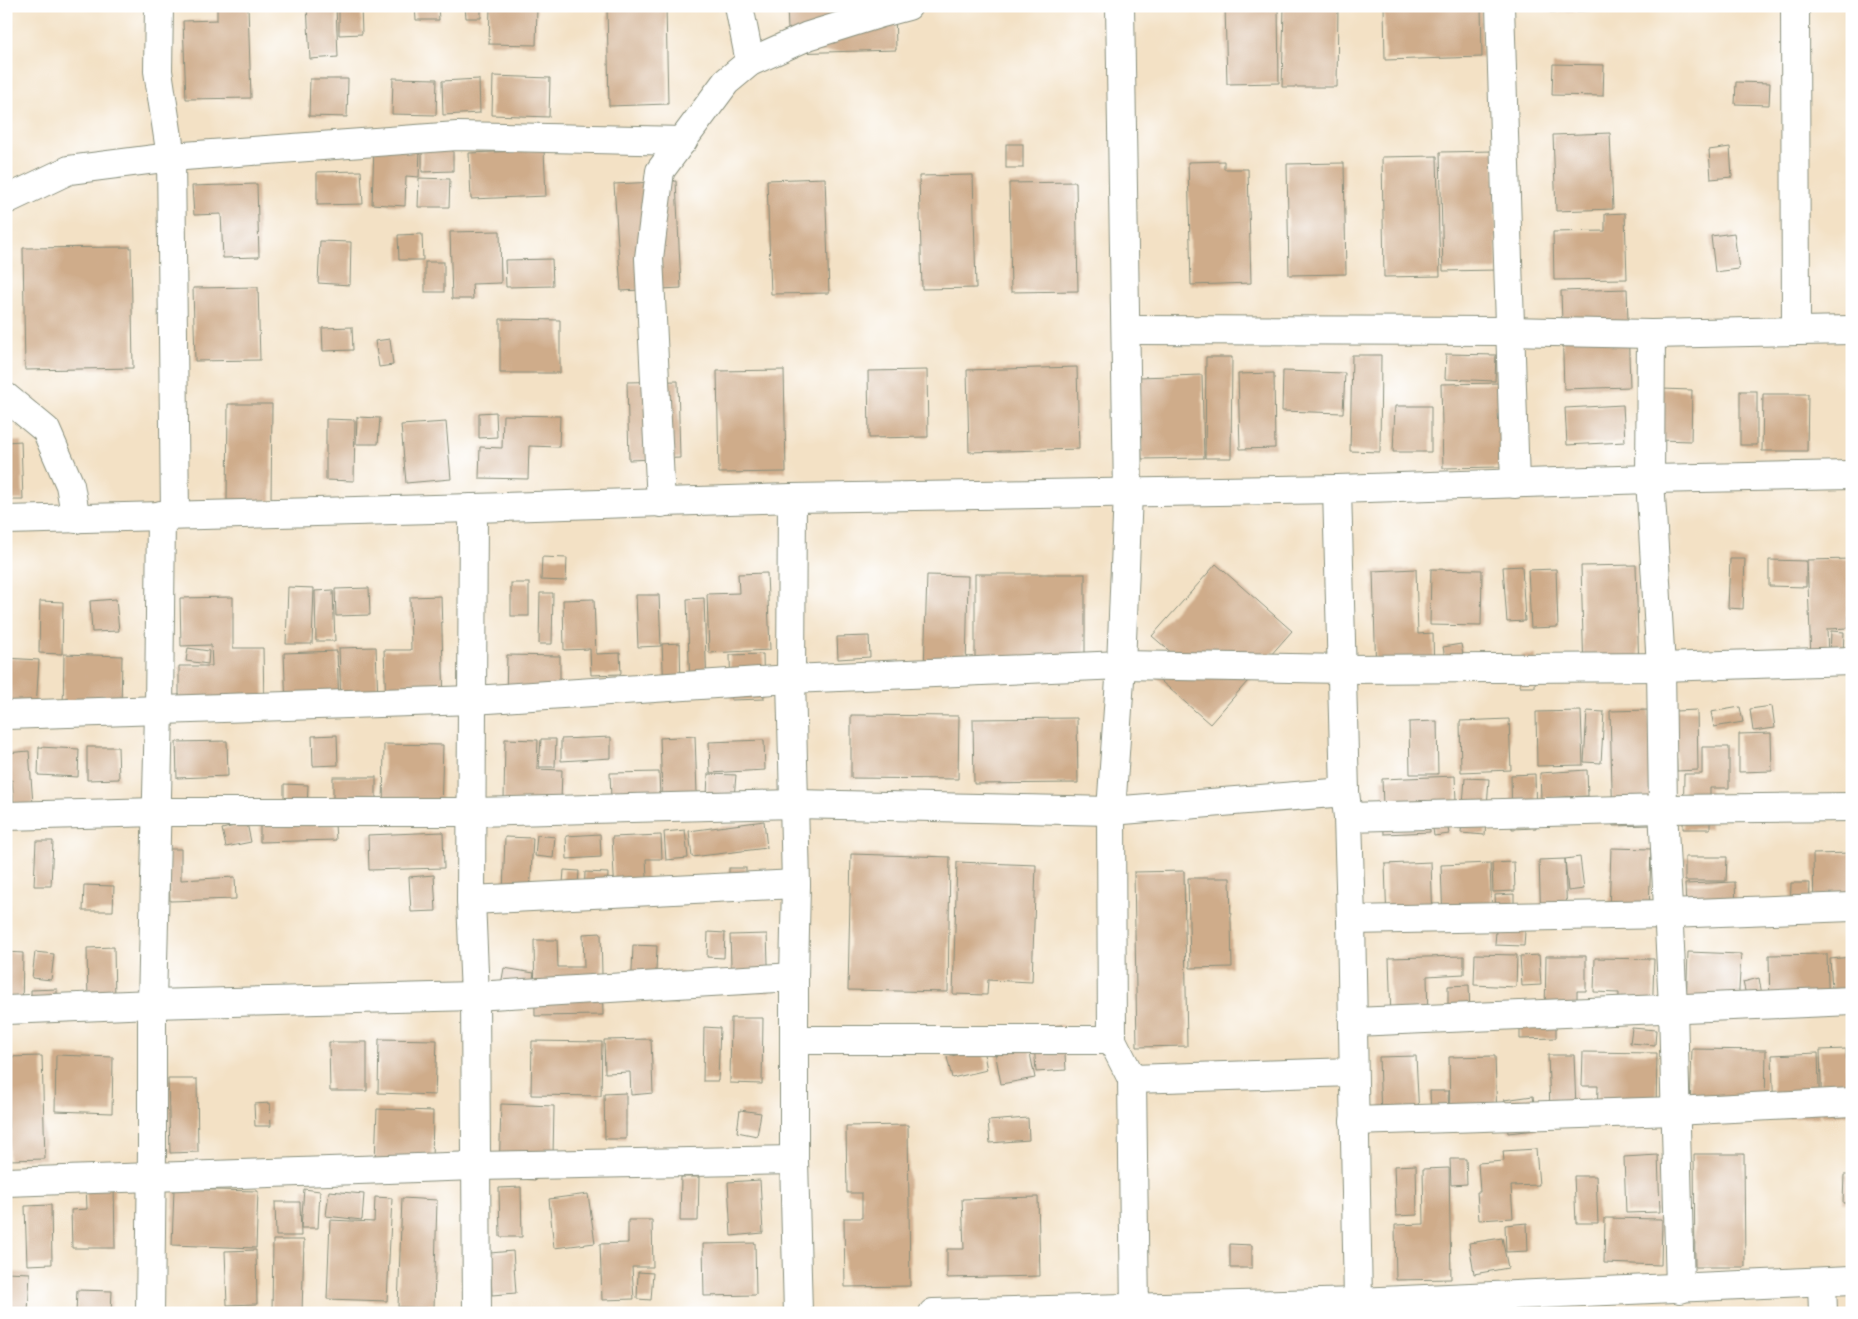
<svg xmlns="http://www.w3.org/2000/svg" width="1858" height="1319" font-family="Itim,sans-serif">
<rect width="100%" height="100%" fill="#fff"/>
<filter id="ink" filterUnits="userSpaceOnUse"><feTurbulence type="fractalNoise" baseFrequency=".02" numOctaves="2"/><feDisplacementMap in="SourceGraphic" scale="10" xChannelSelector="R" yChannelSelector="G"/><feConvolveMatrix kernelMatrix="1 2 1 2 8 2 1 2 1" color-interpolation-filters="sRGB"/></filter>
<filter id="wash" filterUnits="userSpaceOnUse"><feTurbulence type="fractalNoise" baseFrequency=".0096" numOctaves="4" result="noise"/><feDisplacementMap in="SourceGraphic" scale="20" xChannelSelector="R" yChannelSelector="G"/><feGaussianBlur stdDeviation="1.12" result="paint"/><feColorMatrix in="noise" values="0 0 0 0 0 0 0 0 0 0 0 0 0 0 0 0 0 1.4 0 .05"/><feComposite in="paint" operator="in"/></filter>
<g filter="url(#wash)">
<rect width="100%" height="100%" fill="#f3e1c5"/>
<g id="blocks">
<g fill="#cfac8a">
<path d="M217 6H248L251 98 186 99 183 21 217 20Z"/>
<path d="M307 6H336L338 57 310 59Z"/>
<path d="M339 6H361L362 34 339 35Z"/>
<path d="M415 6H438L439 20H416Z"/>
<path d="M465 6H481V18H466Z"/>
<path d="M490 6H537L536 45 489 44Z"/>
<path d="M607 6H666L668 104 609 106Z"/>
<path d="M787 6H895L896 50 789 53Z"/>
<path d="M1225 6H1278L1279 83 1227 84Z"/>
<path d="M1284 6H1338L1337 87H1282Z"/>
<path d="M1384 6H1481L1482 57 1385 60Z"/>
<path d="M1549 6H1604V10L1550 12Z"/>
<path d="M1738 6H1759V10L1738 9Z"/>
<path d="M1553 64 1604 65 1603 96 1552 95Z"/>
<path d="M493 76 550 78 549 117 492 115Z"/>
<path d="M393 78 437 79 436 115 392 114Z"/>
<path d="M310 79H348L347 117 309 116Z"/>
<path d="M479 79 480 113 443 115 442 81Z"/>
<path d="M1736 82 1770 83 1769 105 1735 104Z"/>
<path d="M1610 133 1613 209 1556 211 1553 135Z"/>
<path d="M422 138H453V171L422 172Z"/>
<rect x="1006" y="144" width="17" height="24"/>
<path d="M374 147 420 149 419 177 406 176 405 206 372 204Z"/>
<path d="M1730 147 1732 177 1711 179 1709 150Z"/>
<path d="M544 150 546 196 471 199 469 153Z"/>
<path d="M1494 151 1497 270 1443 271 1440 152Z"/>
<path d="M1437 156 1440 276 1384 277 1382 157Z"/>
<path d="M1224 161V169H1248L1251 283 1191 285 1188 162Z"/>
<path d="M1344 163 1346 274 1289 275 1287 164Z"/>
<path d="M361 171 363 204 317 205V172Z"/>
<path d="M973 175 976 288 922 289 919 176Z"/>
<path d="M419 178 450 179 449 207H418Z"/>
<path d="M825 178 829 293 771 294 767 180Z"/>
<path d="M676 181 681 288 621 291 614 184Z"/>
<path d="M1076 182 1078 291 1011 292 1009 183Z"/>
<path d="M257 184 259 257 223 258 221 214 194 215 192 186Z"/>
<path d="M1625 213 1627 279 1554 280 1553 232 1605 231V214Z"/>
<path d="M500 231 501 283 472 284 473 299H452L450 232Z"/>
<path d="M1734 233 1739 269 1715 272 1711 236Z"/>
<path d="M422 234 423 260H399L398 235Z"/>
<path d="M320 241 351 242 350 285 318 283Z"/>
<path d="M131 247 133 368 25 370 23 248Z"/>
<path d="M552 259 553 286 506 287 505 260Z"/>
<rect x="425" y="262" width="19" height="30"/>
<path d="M258 287 260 360 195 361 193 288Z"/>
<path d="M1627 289 1630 387 1564 389 1561 291Z"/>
<path d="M500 319 560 320V373H500Z"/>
<path d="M352 327 353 350 323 351 322 328Z"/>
<path d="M390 339 393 365 379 367 375 341Z"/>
<path d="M1446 354 1496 355 1495 381 1445 379Z"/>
<path d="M1352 355H1381L1380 452 1350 451Z"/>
<path d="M1206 357H1232L1231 458H1205Z"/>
<path d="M1077 367 1079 449 969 452 967 370Z"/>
<path d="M784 370 786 472 719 473 717 371Z"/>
<path d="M927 370 928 437 869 438 868 371Z"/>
<path d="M1283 371 1345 373 1343 413 1282 411Z"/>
<path d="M1274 373 1275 448 1240 449 1238 374Z"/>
<path d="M1202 375 1204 458 1142 459 1139 377Z"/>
<path d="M678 381 680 458 629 460 627 382Z"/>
<path d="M1500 383 1502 467 1443 468 1441 384Z"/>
<path d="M1661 389 1692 390 1691 441 1660 440Z"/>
<rect x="1740" y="391" width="17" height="54"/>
<path d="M1763 394H1808L1807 451H1762Z"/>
<path d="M228 404H272L271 501 227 500Z"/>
<path d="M1623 405 1625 442 1567 445 1565 408Z"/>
<path d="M1395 406H1431V452H1393Z"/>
<path d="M496 412 497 437 479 438V413Z"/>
<path d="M503 415 560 416 559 447 529 446 528 479 479 478 480 447 502 448Z"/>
<path d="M357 417 380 418 378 444H356Z"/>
<path d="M326 419 355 420 354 481 326 480Z"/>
<path d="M446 422 451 479 406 483 401 425Z"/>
<path d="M21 441 23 500H6V442Z"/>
<path d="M542 557 567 558 566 581 541 580Z"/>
<path d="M1730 559H1745L1743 609 1728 608Z"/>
<path d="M1852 559V604H1848L1849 628 1827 629 1828 658 1811 659 1807 560Z"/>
<path d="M1769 560 1806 561V587L1769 586Z"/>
<path d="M1216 564 1292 631 1210 724 1154 675 1173 654 1152 636Z"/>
<path d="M1636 565 1639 673 1584 674 1581 566Z"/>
<path d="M1522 566 1525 621 1507 622 1503 567Z"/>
<path d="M1416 569 1418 634 1433 633 1434 674 1376 676 1373 571Z"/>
<path d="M1431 569 1482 570 1481 626 1430 625Z"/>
<path d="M1556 569 1558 627 1531 628 1528 570Z"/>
<path d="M767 573 770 650 709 653 707 594 739 593 738 574Z"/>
<rect x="975" y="574" width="110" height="96"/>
<path d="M927 575 968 576 966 671 924 670Z"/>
<rect x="511" y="583" width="18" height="33"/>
<path d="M288 587 314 588 312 644H286Z"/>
<path d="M369 588 370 615 336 616 335 589Z"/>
<path d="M333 590 335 641H316L315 591Z"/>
<path d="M540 593H553L552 644H539Z"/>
<path d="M636 595H659L661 646 638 647Z"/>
<path d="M441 596 444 704 386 705 384 650H411L410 597Z"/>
<path d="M233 597V648H263L264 706 179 707V666H212L211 645 181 646 180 598Z"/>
<path d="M704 598 707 689 690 690 687 599Z"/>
<path d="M116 599 119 631 92 632 90 601Z"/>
<path d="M594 599 596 654 620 653 621 674 591 675 590 649 564 650 563 600Z"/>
<path d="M40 601 63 602 62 654 39 653Z"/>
<path d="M1831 631 1844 632 1843 655H1830Z"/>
<path d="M869 636 870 657 838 659 837 637Z"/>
<path d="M680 643 681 689 664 690 662 644Z"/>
<path d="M1461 644 1465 666 1447 668 1443 647Z"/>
<path d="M376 647 378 701 341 702 339 648Z"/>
<path d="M188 648 209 651 208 664 186 661Z"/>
<path d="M337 651 339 706 286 708 284 653Z"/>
<path d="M64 654 122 656 121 712 63 711Z"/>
<path d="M763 654 764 699 731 700 730 655Z"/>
<path d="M507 655 560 656V706L506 698Z"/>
<path d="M1522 655H1536L1535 687H1520Z"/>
<path d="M6 658 39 660 36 709 6 707Z"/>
<path d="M1772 706 1775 728 1753 731 1750 709Z"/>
<path d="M1740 707 1743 722 1714 727 1711 712Z"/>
<path d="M1649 710 1653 825 1613 826 1610 711Z"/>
<path d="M1697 710 1698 770 1677 771 1675 711Z"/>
<path d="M1581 711 1583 765 1537 766 1536 712Z"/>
<path d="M1587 711 1604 712 1601 763 1584 762Z"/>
<path d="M851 715 959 716 958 779 851 778Z"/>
<path d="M1077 718 1078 783 974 784 973 719Z"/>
<path d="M1509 719 1511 770 1461 772 1460 721Z"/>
<path d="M1437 721 1438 774H1410L1409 722Z"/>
<path d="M1771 733 1772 771 1739 772V734Z"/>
<path d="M337 735 338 765 313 766 312 736Z"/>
<path d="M695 736 697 793 662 795 660 738Z"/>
<path d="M611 737V758L561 761V739Z"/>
<path d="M505 739 538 740 537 769 562 770 561 802 504 801Z"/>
<path d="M541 739H556L555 767H539Z"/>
<path d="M764 740 765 770 710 773 709 742Z"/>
<path d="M227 741 228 776 177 778 176 742Z"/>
<path d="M384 744 443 745 441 812 383 810Z"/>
<path d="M39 747 79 749 78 777 38 775Z"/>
<path d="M87 747H118L119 779 87 780Z"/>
<path d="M1702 747H1729V788H1710V829H1683L1684 774H1702Z"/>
<path d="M29 751 33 804 14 806 12 780 6 781V753Z"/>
<path d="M1587 770 1588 796 1541 798 1540 773Z"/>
<path d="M659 772 660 797 611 799 610 773Z"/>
<path d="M708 774 736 775 734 798 707 796Z"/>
<path d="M1535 774 1536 828 1512 829 1511 775Z"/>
<path d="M1455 776 1456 801H1429L1430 832 1384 834 1382 779Z"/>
<rect x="333" y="777" width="43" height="31"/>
<path d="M1465 778 1489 779 1485 835 1461 833Z"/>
<path d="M284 784 308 785 307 809H284Z"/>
<path d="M1444 803 1449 834 1434 836 1430 806Z"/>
<path d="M764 821 767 848 692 857 689 831Z"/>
<path d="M247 823 251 842 226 847 222 829Z"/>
<path d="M335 824 336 840 260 842V825Z"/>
<path d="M685 830 688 858 666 860 664 832Z"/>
<path d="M443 832 444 868 369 870 368 835Z"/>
<path d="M600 834 601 857 567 859 566 836Z"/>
<path d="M537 835 555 837 553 858 535 856Z"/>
<path d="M661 835 662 859H646L648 893 615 895 612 837Z"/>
<path d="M505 837 533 838 530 895 503 894Z"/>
<path d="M36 841H53L51 886H34Z"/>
<path d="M1611 848 1651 849 1649 915 1609 914Z"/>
<path d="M168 849H181V880L235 877 236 899 170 901Z"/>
<path d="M1852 853V914L1814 915 1813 854Z"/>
<path d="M851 854 950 857 948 992 848 990Z"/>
<path d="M1580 857 1584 889 1568 891 1565 859Z"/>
<path d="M1685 857H1727L1726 881H1685Z"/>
<path d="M1565 859 1567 922 1541 923 1539 860Z"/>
<path d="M957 862 1036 865 1032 982 988 980 987 995 953 994Z"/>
<path d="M1431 862 1433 922 1387 924 1385 864Z"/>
<path d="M1514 862 1515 891 1493 892 1492 863Z"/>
<path d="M1490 863 1492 920 1443 922 1441 865Z"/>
<rect x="729" y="868" width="17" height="28"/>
<path d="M564 870 579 871 577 898 562 897Z"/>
<path d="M1184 871 1187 1046 1137 1047 1134 872Z"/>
<path d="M585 872 608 873 607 898H584Z"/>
<path d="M434 875 436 911 411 912 409 877Z"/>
<path d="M1188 878H1230L1232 967 1190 968Z"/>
<path d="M1735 882 1736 909 1686 911 1685 884Z"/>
<path d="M1791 883H1810L1809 915 1790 914Z"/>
<path d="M84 885 114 886 113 911H83Z"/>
<path d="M1514 894V914H1496L1495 895Z"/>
<path d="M1497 916 1526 917 1524 946 1495 945Z"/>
<path d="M708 932 725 933 724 958 707 957Z"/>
<path d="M601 933 603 1015 535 1016 534 940H557L558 967H584L583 934Z"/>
<path d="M767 934 769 992 732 993 730 935Z"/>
<path d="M633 945 657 946 656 971 682 972 681 999 631 997Z"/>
<path d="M114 947 115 1001 88 1002 87 948Z"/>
<path d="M6 952 23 953 22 1012 6 1011Z"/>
<path d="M35 952 54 954 51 980 32 978Z"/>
<path d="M1688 952 1741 954 1738 1008 1686 1006Z"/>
<path d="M1475 954 1517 955 1516 987 1474 985Z"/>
<path d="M1827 954 1829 1012 1770 1013 1769 955Z"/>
<path d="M1539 955 1541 985 1522 986 1520 956Z"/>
<path d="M1464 956V974L1427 976 1428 1018 1391 1019 1389 958Z"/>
<path d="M1546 956H1586V991H1577V1014H1545Z"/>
<path d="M1852 957V1002L1833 1004 1830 959Z"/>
<path d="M1595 958 1654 959 1652 1022 1618 1021 1619 993 1594 992Z"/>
<path d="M504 968 534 973 528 1002 499 996Z"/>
<path d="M1759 978 1764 1006 1749 1009 1743 982Z"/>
<path d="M1469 985 1470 1017 1448 1018V986Z"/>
<path d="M57 989V1007L31 1008V990Z"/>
<path d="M1556 1016V1038L1520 1039V1017Z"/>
<path d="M731 1018H763L762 1084 730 1083Z"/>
<path d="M1063 1025 1066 1070 1036 1072 1033 1027Z"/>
<path d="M704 1027 720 1028 718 1081H703Z"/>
<path d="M1632 1028 1656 1030 1655 1045 1630 1043Z"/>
<path d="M1025 1029 1035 1078 1001 1084 992 1035Z"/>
<path d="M379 1039 437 1040 435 1095 378 1093Z"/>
<path d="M651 1039 653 1093 631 1095 630 1072 605 1073 604 1040Z"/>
<path d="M532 1041 602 1042 601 1096 531 1095Z"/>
<path d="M329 1042H367V1091H330Z"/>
<path d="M983 1049 987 1070 952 1078 947 1057Z"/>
<path d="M1692 1049 1766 1050 1765 1111 1690 1110Z"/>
<path d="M1846 1049 1848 1115 1822 1116 1820 1050Z"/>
<path d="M1583 1052 1657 1053 1656 1112 1597 1120 1598 1086H1582Z"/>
<path d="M1818 1053 1820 1117 1774 1119 1772 1055Z"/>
<path d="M56 1055 113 1057 112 1113 55 1111Z"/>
<path d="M1548 1055H1574L1576 1109 1550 1110Z"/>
<path d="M42 1056 45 1159 9 1160 6 1057Z"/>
<path d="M1416 1056 1419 1117 1381 1119 1379 1057Z"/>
<path d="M1495 1056 1497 1120 1450 1121 1449 1057Z"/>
<path d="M168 1079H197L198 1152 170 1153Z"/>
<path d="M1430 1091H1448L1449 1118 1431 1119Z"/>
<path d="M626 1093V1139H605L604 1094Z"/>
<path d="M1533 1096 1537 1130 1508 1133 1504 1100Z"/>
<path d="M270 1103 271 1126H255L254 1104Z"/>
<path d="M501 1104 554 1106 553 1155 536 1154V1180L499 1178Z"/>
<path d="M377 1109 433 1111 432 1163 375 1161Z"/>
<path d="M740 1110 761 1113 757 1136 737 1132Z"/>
<path d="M1028 1118 1029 1140 990 1143 988 1121Z"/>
<path d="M908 1125 910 1286 845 1287 844 1218H862V1193H847L846 1126Z"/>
<path d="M1536 1149 1539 1185 1511 1186 1513 1218 1479 1220 1477 1192H1480L1478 1163 1504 1161 1503 1151Z"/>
<path d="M1694 1154H1744L1745 1267H1695Z"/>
<path d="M1658 1155 1660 1212 1626 1213 1624 1157Z"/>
<path d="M1450 1159H1466L1467 1184 1451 1185Z"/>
<path d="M1416 1165 1417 1215 1396 1216 1394 1166Z"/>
<path d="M1449 1168 1451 1279 1396 1280 1395 1225 1424 1224 1423 1169Z"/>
<path d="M1844 1175H1852V1203H1843Z"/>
<path d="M1574 1176H1596L1598 1223H1576Z"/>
<path d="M681 1177H699L698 1221H680Z"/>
<path d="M760 1180 763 1233 731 1236 728 1182Z"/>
<path d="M86 1182H114L115 1248H72L71 1210 87 1209Z"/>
<path d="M521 1187 522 1237H500L499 1188Z"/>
<path d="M174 1189 258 1191 256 1248 172 1245Z"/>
<path d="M304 1189 320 1191 318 1228H301Z"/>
<path d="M329 1191 364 1194 362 1220 326 1216Z"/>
<path d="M588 1194 595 1243 554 1248 549 1199Z"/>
<path d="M375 1197 392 1198 387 1301 327 1299 330 1220 374 1222Z"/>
<path d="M1038 1197 1040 1276 947 1278V1249H964L962 1199Z"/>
<path d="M402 1198 437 1200 434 1308 398 1307Z"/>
<path d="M275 1202H300L301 1236H276Z"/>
<path d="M51 1205 52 1264 27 1265 25 1206Z"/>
<path d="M1605 1218 1662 1219 1661 1265 1604 1263Z"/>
<path d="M628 1220H652L653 1267H632L634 1299 602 1300 600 1244 628 1243Z"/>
<path d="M1527 1223 1528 1251 1506 1252 1505 1225Z"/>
<path d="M1502 1238 1508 1268 1474 1274 1469 1243Z"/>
<path d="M273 1240H304L302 1313H272Z"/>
<path d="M755 1243 756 1295 704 1296 703 1244Z"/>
<path d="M1230 1244 1252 1245V1268H1230Z"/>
<path d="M256 1250 257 1304 227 1305 225 1251Z"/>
<path d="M513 1251 516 1293 492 1295 490 1253Z"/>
<path d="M6 1272 30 1273 28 1313H6Z"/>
<path d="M638 1272 653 1273 651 1300 637 1299Z"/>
<path d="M77 1290 112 1291 111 1313H76Z"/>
</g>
</g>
</g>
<g filter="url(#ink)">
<use href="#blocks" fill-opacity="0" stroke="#898f7c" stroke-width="1"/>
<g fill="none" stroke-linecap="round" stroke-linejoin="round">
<defs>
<g id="minor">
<path d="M159 6 158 71 171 157 175 515"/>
<path d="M739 6 750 62"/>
<path d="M1120 6 1128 493 1121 665 1111 811 1112 1040 1132 1079 1135 1313"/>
<path d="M1500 6 1515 484"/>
<path d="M1795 6 1796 331"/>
<path d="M6 200 69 170 171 157 457 136 683 141"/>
<path d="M1126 330 1509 331 1651 334 1852 330"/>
<path d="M1651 334 1650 479 1661 667 1663 809 1673 1007 1680 1289"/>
<path d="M6 397 46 430 70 485 76 519"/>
<path d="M1337 489 1345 792 1348 817 1351 920 1358 1302"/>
<path d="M792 498 791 679 796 884 794 977V1160L798 1313"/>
<path d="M661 503 649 258 660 171 726 82 750 62 808 36 882 13 908 6"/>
<path d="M473 508 471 900 475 996 477 1313"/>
<path d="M6 520 473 508 792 498 1337 489 1650 479 1852 475"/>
<path d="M6 715 473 700 791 679 1121 665 1343 669 1661 667 1852 661"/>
<path d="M6 816 157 812H472L795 804 1111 811 1345 792"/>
<path d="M1348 817 1663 809 1852 807"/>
<path d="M471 900 796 884"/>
<path d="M1351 920 1669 914 1852 907"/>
<path d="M6 1010 152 1004 475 996 794 977"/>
<path d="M1354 1022 1852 1001"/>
<path d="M795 1040H1112"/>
<path d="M1132 1079 1353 1072"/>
<path d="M1354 1121 1675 1111 1852 1102"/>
<path d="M6 1182 476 1166 794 1160"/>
<path d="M1822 1282 1823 1313"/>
<path d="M150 1313 152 1150V1004L159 711 161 515"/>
<path d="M933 1313 1358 1302 1852 1280"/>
</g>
</defs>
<use href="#minor" stroke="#898f7c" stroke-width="30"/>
<use href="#minor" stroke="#fff" stroke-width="28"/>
</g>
</g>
<rect width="1858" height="1319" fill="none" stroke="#fff" stroke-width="25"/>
</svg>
